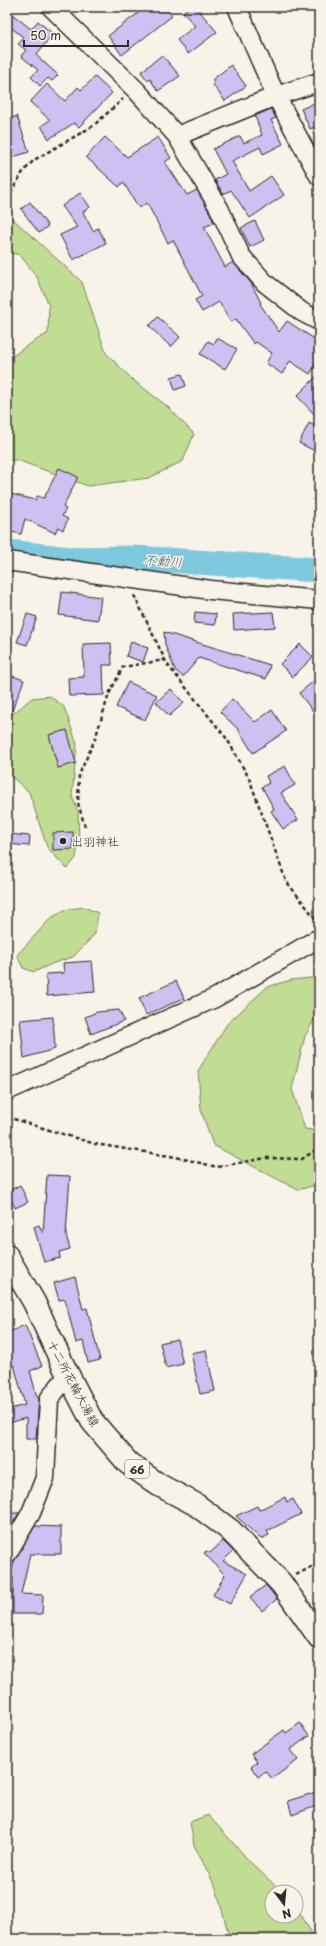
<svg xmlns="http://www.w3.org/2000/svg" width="326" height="1946" font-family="'Playpen Sans','Klee One',sans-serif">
<rect width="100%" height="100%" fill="#f7f3e8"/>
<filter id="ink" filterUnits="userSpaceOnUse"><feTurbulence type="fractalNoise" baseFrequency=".025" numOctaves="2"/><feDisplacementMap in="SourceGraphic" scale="8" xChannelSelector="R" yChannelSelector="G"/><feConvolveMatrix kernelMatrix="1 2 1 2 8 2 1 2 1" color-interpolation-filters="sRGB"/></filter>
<g filter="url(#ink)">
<g fill="#c1dc93" stroke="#76845f">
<path d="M7 215 13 219 82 282 106 353 133 380 167 406 194 434 183 461 149 478 88 486 17 460H7V381L10 358 25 347 48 333 49 306 37 277 20 255 7 252Z"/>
<path d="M50 696 64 707 77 744 72 796 78 812 79 839 76 858 67 869 47 847 29 792 7 773V716L14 713 32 698Z"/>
<path d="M84 907 98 913 95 934 73 957 54 963 34 972 23 968 17 955 50 919 64 910Z"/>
<path d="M319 977V1011L305 1036 292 1089 305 1129 319 1131V1184L298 1190 213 1145 201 1110 198 1071 227 1024 267 987 291 980Z"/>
<path d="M208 1815 251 1863 282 1892H272V1916H296V1906L315 1939H230L216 1888 194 1845 190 1822Z"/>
</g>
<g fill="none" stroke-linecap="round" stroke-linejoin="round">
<path stroke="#7ec9dd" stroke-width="25" d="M7 552 70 559 135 558 319 570"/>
</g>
<g fill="#cfc0f2" stroke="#2b2b2b">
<path d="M146 7H165L172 16 122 55 108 36Z"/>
<path d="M190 7H196L217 32 188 54 177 40 195 26 183 12Z"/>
<path d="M7 10 31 29 38 21 53 34 36 55 58 75 52 81 48 78 40 86 31 77 38 70 21 56 26 50 18 44 24 38 7 24Z"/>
<path d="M162 55 180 76 158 91 150 79 148 81 141 72Z"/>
<path d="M231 65 246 86 225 101 213 85 214 83 212 80Z"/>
<path d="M95 77 112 93 79 127 74 123 49 139 41 126 50 120 30 102 47 84 65 101 78 87 81 90Z"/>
<path d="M319 101V125L310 129 301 109Z"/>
<path d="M271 109 276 118 271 120 283 144 263 154 260 147 232 161 249 191 271 176 284 195 250 218 231 190 223 194 215 180 226 174 213 149 240 136 244 143 262 135 255 116Z"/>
<path d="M17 116 29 152 7 159V120Z"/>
<path d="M105 137 127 157 158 137 171 158 165 162 187 195 197 190 210 213 214 223 204 227 225 267 233 262 251 283 261 303 260 304 279 332 287 321 319 342V359L310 374 290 361 282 374 266 363 272 353 256 342 254 344 236 319 231 322 219 302 202 312 195 300 202 296 173 240 168 243 147 203 139 208 123 182 119 187 86 157Z"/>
<path d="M80 193 90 207 83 212 93 231 98 228 106 243 73 260 60 235 77 227 62 206Z"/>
<path d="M30 202 48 226 39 233 21 209Z"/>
<path d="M255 221 264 240 250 247 241 228Z"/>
<path d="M158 317 180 337 171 347 149 326Z"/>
<path d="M217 338 237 349 225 369 200 354 208 341 214 344Z"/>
<path d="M182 374 186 386 175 390 171 377Z"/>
<path d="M319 374V419L297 396Z"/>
<path d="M309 423 319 428V453L299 443Z"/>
<path d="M59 468 78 477 63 507 66 509 62 516 68 519 63 530 58 527 55 533 25 519 21 534 7 531V493L35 500 37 496 44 498Z"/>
<path d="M62 592 101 597 98 620 59 615Z"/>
<path d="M195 612 216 614 215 625 194 623Z"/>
<path d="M273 612 275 627 234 630 233 614Z"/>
<path d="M27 614 37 617 27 645 17 642Z"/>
<path d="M164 632 270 665 266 679 199 658 183 677 175 670 165 645Z"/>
<path d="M131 642 148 648 143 662 126 656Z"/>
<path d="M111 643 112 665H103L104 695 69 696 68 678 84 677 83 644Z"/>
<path d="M300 644 313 657 293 677 280 664Z"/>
<path d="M7 674 24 680 8 721H7Z"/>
<path d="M319 677V719L299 693Z"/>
<path d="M128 682 157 695 145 720 116 707Z"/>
<path d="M171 689 184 703 169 716 156 702Z"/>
<path d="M232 699 255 722 272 710 286 731 253 753 238 729 220 712Z"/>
<path d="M67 730 76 763 58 768 49 735Z"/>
<path d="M285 766 295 785 281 793 298 820 283 829 271 811 274 809 262 787 269 783 266 776Z"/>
<path d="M73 832V849L53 850V833Z"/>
<path d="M8 834 30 836 29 846 7 844Z"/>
<path d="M92 961 95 992 47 996 46 974 64 973 63 963Z"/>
<path d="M176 981 184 998 146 1015 139 998Z"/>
<path d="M119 1010 124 1021 91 1034 85 1017 97 1012Z"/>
<path d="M53 1017 55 1049 24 1058 20 1020Z"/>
<path d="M47 1175 70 1176 66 1235 70 1249 59 1252 60 1258 44 1262 34 1227 39 1225 43 1233Z"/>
<path d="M20 1185 28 1202 15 1208 7 1192Z"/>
<path d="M75 1277 83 1309 87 1308 100 1360 88 1363 83 1341 76 1343 65 1299 59 1300 54 1283Z"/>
<path d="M25 1325 42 1366 30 1371 37 1397H39L36 1439H26V1418L9 1423 7 1415V1410L25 1405 14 1365 7 1381V1333Z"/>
<path d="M177 1339 183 1364 166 1368 160 1343Z"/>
<path d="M206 1350 215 1391 200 1394 191 1353Z"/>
<path d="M285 1497 287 1502 293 1499 301 1514 267 1531 269 1535 261 1539 236 1516 257 1506 259 1510Z"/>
<path d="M7 1513H19L7 1533Z"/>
<path d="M35 1526 61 1527V1554H30L21 1594 43 1595 42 1614H13V1577L11 1576 14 1561Z"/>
<path d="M223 1541 233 1551 223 1561 247 1574 230 1604 213 1595 225 1575 204 1553 206 1551 210 1553Z"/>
<path d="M266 1585 277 1599 262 1611 250 1597Z"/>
<path d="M300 1723 309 1736 290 1750 298 1760 272 1779 266 1771 258 1777 251 1767 257 1762 251 1754 284 1730 286 1733Z"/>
<path d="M316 1792 319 1805 292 1815 288 1801Z"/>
</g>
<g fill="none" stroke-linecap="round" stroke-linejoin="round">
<defs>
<g id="minor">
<path d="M51 7 137 91 177 136 219 208 241 256 265 283 302 312 319 321"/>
<path d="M237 7 276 96 319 176"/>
<path d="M177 136 276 96 319 82"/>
<path d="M7 561 211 590 319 600"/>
<path d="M7 1091 215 998 319 938"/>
<path d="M7 1554 31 1513 45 1478 49 1399 68 1375"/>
</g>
<path id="major" d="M7 1256 34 1302 64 1367 92 1421 128 1463 159 1485 195 1504 230 1530 281 1583 319 1637"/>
</defs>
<use href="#minor" stroke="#2b2b2b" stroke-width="21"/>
<use href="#major" stroke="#2b2b2b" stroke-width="25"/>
<g stroke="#2b2b2b" stroke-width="2.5" stroke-dasharray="4 3" stroke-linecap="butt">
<path d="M7 199 23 172 34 160 93 126 123 99"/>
<path d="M134 595 167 664 227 739 249 778 286 881 319 923"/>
<path d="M85 827 78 803 79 775 95 739 109 694 123 667 164 660"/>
<path d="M7 1117 95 1144 176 1157 217 1167 266 1158 302 1159 319 1148"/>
<path d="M296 1575 319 1563"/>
<path d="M7 1738V1764"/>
</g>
<use href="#minor" stroke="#f7f3e8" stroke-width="18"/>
<use href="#major" stroke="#f7f3e8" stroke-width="22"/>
</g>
</g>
<circle fill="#2b2b2b" stroke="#f7f3e8" stroke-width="1.5" cx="63" cy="841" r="4"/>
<g text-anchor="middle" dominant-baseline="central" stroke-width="3" stroke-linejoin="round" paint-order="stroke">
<rect fill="#f7f3e8" stroke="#686764" stroke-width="1" x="125" y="1460" width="24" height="18" rx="3"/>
<g font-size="11" font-weight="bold" fill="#2b2b2b">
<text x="137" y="1469">66</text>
</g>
<g font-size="12" fill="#2b2b2b" stroke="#f7f3e8" text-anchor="start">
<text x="71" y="841">出羽神社</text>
</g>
<g font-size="12" fill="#2b2b2b" stroke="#f7f3e8">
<text transform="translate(74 1383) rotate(62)">十二所花輪大湯線</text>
</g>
<g font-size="13" font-style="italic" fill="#445a60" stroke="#f7f3e8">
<text transform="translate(163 560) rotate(4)">不動川</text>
</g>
</g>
<rect width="326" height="1946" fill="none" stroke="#f7f3e8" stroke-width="24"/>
<rect x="12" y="12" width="302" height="1922" fill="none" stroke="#2b2b2b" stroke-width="1.5" filter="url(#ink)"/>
<g transform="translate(284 1904) rotate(164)"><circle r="19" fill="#f7f3e8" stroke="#a5a39c"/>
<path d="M0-3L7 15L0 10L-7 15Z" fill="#2b2b2b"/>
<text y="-6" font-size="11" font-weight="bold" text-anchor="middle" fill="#2b2b2b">N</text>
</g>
<path d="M24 40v6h104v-6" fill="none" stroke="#2b2b2b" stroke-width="2"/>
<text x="30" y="40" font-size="12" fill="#2b2b2b" stroke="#f7f3e8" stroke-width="3" paint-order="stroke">50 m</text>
</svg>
